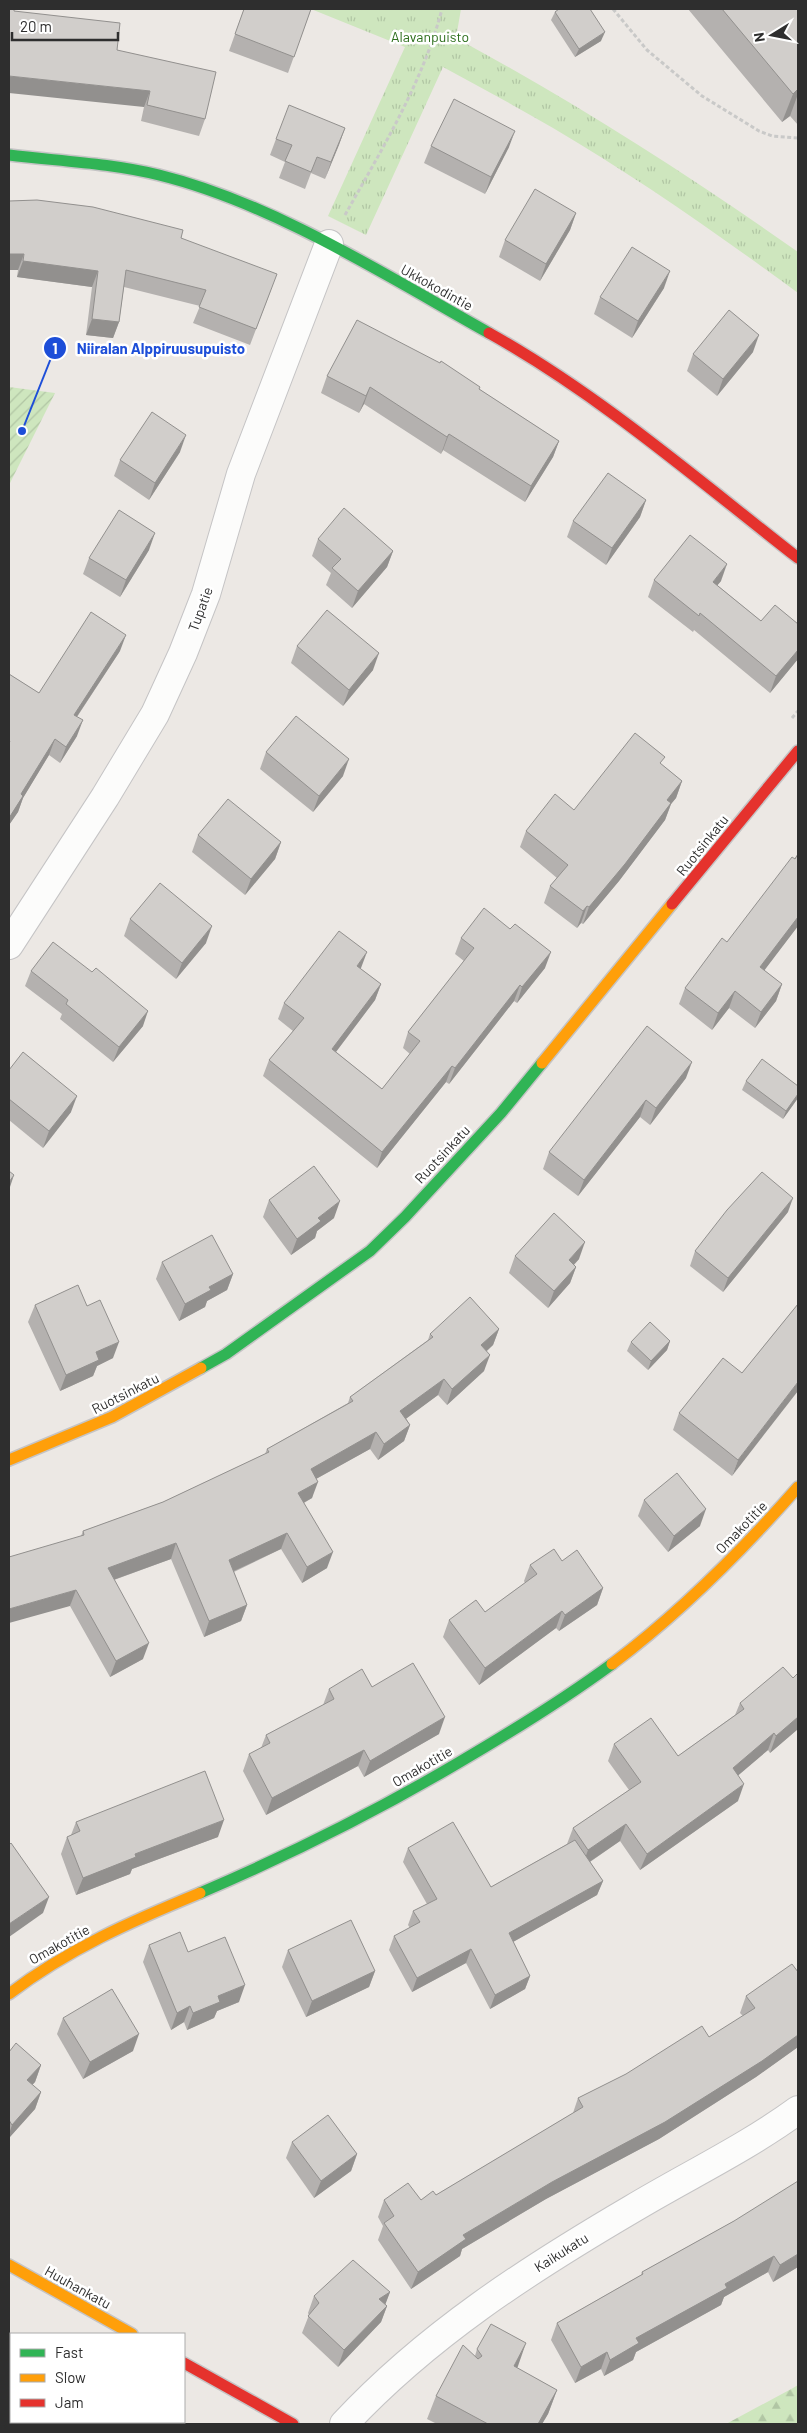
<svg xmlns="http://www.w3.org/2000/svg" width="807" height="2433" font-family="Barlow,sans-serif">
<defs>
<pattern id="forest-firs" width="22" height="20" patternUnits="userSpaceOnUse" patternTransform="scale(1.25)"><rect width="22" height="20" fill="#cee6be"/><path d="M5 1l3.5 6h-7zM16 11l3.5 6h-7z" fill="#b1c6a4"/></pattern>
<pattern id="park-tufts" width="24" height="20" patternUnits="userSpaceOnUse" patternTransform="scale(1.25)"><rect width="24" height="20" fill="#cee6be"/><path d="M3 7l-1-3M5 7V3M7 7l1-3M15 17l-1-3M17 17v-4M19 17l1-3" fill="none" stroke="#b1c6a4"/></pattern>
<pattern id="garden-furrows" width="10" height="10" patternUnits="userSpaceOnUse" patternTransform="scale(1.25)"><rect width="10" height="10" fill="#cee6be"/><path d="M-1 1l2-2M0 10L10 0M9 11l2-2" fill="none" stroke="#b1c6a4"/></pattern>
</defs>
<rect width="100%" height="100%" fill="#ece8e4"/>
<path fill="url(#forest-firs)" d="M798 2385V2424H726L793 2388Z"/>
<path fill="url(#park-tufts)" d="M311 9H461L456 38C576 103 687 174 798 252V293C719 235 638 178 553 128 517 107 480 87 443 67L366 235 328 216 405 47Z"/>
<path fill="url(#garden-furrows)" d="M9 387 55 393 9 485Z"/>
<g fill="none" stroke-linecap="round" stroke-linejoin="round">
<defs>
<g id="street">
<path d="M9 945 105 797 155 714 183 653 206 594 241 474 329 244"/>
<path d="M344 2424C427 2335 528 2270 632 2209 687 2176 746 2148 798 2110"/>
</g>
<g id="fast">
<path d="M9 155C58 161 110 163 159 175 273 203 387 276 489 333"/>
<path d="M201 1368 226 1354 370 1251 405 1217 501 1113 542 1063"/>
<path d="M200 1893C289 1855 375 1812 458 1763 511 1732 563 1700 612 1664"/>
</g>
<g id="slow">
<path d="M542 1063 672 904"/>
<path d="M9 1460 112 1417 201 1368"/>
<path d="M612 1664C681 1612 741 1552 798 1487"/>
<path d="M9 1994C68 1949 132 1921 200 1893"/>
<path d="M9 2265 132 2334"/>
</g>
<g id="jam">
<path d="M489 333C600 395 698 480 798 558"/>
<path d="M672 904 798 751"/>
<path d="M184 2363 293 2424"/>
</g>
</defs>
<use href="#street" stroke="#c5c4c5" stroke-width="30"/>
<use href="#fast" stroke="#c5c4c5" stroke-width="14"/>
<use href="#slow" stroke="#c5c4c5" stroke-width="14"/>
<use href="#jam" stroke="#c5c4c5" stroke-width="14"/>
<g stroke="#c9c9c8" stroke-width="3" stroke-dasharray="4 2.5" stroke-linecap="butt">
<path d="M613 9 647 50 702 96 759 131 772 136 798 138"/>
<path d="M345 215C382 149 423 82 442 9"/>
<path d="M792 718 798 711"/>
</g>
<use href="#street" stroke="#fcfcfb" stroke-width="28"/>
<use href="#fast" stroke="#30b455" stroke-width="11"/>
<use href="#slow" stroke="#ff9f0a" stroke-width="11"/>
<use href="#jam" stroke="#e5322d" stroke-width="11"/>
</g>
<g fill="#b4b1af">
<path d="M244 9H311L288 73 229 51Z"/>
<path d="M688 9H798V125L790 116 782 122Z"/>
<path d="M14 11 117 50 205 119 199 136 141 121 144 107Z"/>
<path d="M555 12 601 41 575 57 551 20Z"/>
<path d="M345 128 325 179 311 173 305 189 279 178 285 162 270 155 276 139Z"/>
<path d="M431 146 509 147 485 194 424 163Z"/>
<path d="M9 201 181 238 271 290 250 345 193 323 200 306 124 287 119 322 113 338 86 335 92 287 17 277 18 270H9Z"/>
<path d="M576 213 570 230 540 281 499 257 505 240Z"/>
<path d="M664 288 632 338 594 314 600 297Z"/>
<path d="M753 352 717 396 687 371 693 354Z"/>
<path d="M327 376 479 389 559 441 553 457 525 502 443 450 441 454 364 404 359 413 321 393Z"/>
<path d="M180 452 149 500 114 476 120 460Z"/>
<path d="M646 500 640 517 606 565 567 537 573 521Z"/>
<path d="M318 539 393 551 387 567 352 608 326 585 331 573 312 556Z"/>
<path d="M149 550 120 597 83 574 89 558Z"/>
<path d="M654 580 721 581 717 585 761 621 798 624V659L770 693 694 630 693 632 648 597Z"/>
<path d="M297 646 373 670 343 706 291 663Z"/>
<path d="M120 651 77 717V736L60 763 49 755 23 798 18 812 9 825V674L39 693Z"/>
<path d="M266 752 343 776 313 812 260 769Z"/>
<path d="M662 765 682 781 676 798 671 804 665 820 619 881 583 924 581 923 577 928 544 903 550 886 557 878 520 847 526 831 574 810Z"/>
<path d="M198 835 281 842 275 859 245 895 192 852Z"/>
<path d="M798 854V926L764 970 782 984 776 1001 755 1028 729 1008 712 1030 679 1004 685 988 727 942Z"/>
<path d="M130 919 206 943 176 979 124 936Z"/>
<path d="M461 938 545 968 517 1003 514 1001 449 1084 446 1082 377 1168 263 1076 269 1060 293 1031 278 1019 284 1003 361 969 381 984 375 1000 336 1052 382 1089 410 1054 403 1048 408 1032 464 961 455 954Z"/>
<path d="M31 971 143 1026 113 1062 60 1019 62 1014 25 986Z"/>
<path d="M9 1070 71 1112 43 1148 9 1120Z"/>
<path d="M686 1078 650 1125 640 1117 578 1196 543 1169 549 1152Z"/>
<path d="M746 1081 798 1086V1098L783 1119 742 1090Z"/>
<path d="M269 1200 334 1218 317 1231 315 1238 291 1255 263 1217Z"/>
<path d="M788 1212 723 1292 690 1266 695 1251Z"/>
<path d="M515 1256 579 1259 574 1265 576 1267 570 1283 548 1308 509 1273Z"/>
<path d="M162 1262 233 1274 227 1290 207 1301 205 1307 179 1321 156 1279Z"/>
<path d="M798 1304 732 1476 673 1430 679 1413 742 1373Z"/>
<path d="M35 1305 87 1306 113 1358 97 1366 93 1376 60 1391 28 1322Z"/>
<path d="M499 1329 493 1345 487 1351 484 1371 447 1405 438 1395 406 1418 410 1425 404 1441 378 1460 370 1449 316 1479 312 1498 304 1503 327 1568 302 1583 281 1549 234 1572 247 1605 241 1621 204 1637 171 1559 114 1580 143 1659 110 1677 70 1606 81 1536 83 1531 163 1502 265 1454 267 1449 348 1403 350 1397 428 1340 430 1334Z"/>
<path d="M670 1341 667 1350 648 1370 627 1351 631 1342Z"/>
<path d="M644 1500 700 1526 668 1552 638 1516Z"/>
<path d="M562 1561 603 1588 597 1605 559 1631 556 1628 479 1685 443 1637 449 1620 485 1612 525 1583 524 1581 530 1565Z"/>
<path d="M798 1673V1729L770 1753 768 1750 738 1775V1801L640 1870 620 1841 590 1862 603 1881 597 1895 513 1942 530 1976 525 1989 490 2009 466 1963 412 1992 389 1950 394 1936 410 1928 408 1925 413 1911 427 1904 403 1862 408 1848 491 1887 567 1844 573 1828 629 1790 608 1761 614 1744 678 1756 735 1715 740 1703 793 1678Z"/>
<path d="M372 1687 439 1734 364 1777 358 1766 266 1815 243 1771 249 1754 261 1748 266 1735 323 1705 329 1689Z"/>
<path d="M76 1822 218 1837 132 1869 130 1874 76 1895 61 1854 67 1837 71 1835Z"/>
<path d="M149 1945 188 1952 239 2002 217 2011 214 2018 187 2030 184 2022 171 2030 143 1962Z"/>
<path d="M288 1950 375 1971 369 1987 306 2017 282 1967Z"/>
<path d="M798 1972V2047L756 2077 659 2139 546 2199 462 2249 460 2256 411 2289 378 2240 383 2226 378 2217 384 2200H421L436 2195 573 2113 578 2098 709 2037 743 2016 740 2013 746 1996Z"/>
<path d="M63 2018 133 2051 83 2079 57 2034Z"/>
<path d="M9 2052 41 2065 35 2082 32 2085 41 2092 35 2109 9 2138Z"/>
<path d="M292 2142 357 2154 351 2171 314 2198 286 2158Z"/>
<path d="M734 2221 798 2267 773 2282 768 2272 724 2297 721 2305 636 2352 633 2360 604 2376 601 2369 575 2383 551 2340 557 2323 641 2275 642 2272Z"/>
<path d="M390 2292 385 2304 387 2306 381 2322 338 2367 302 2333 309 2315 308 2313 314 2296Z"/>
<path d="M477 2349 518 2366 517 2368 557 2390 548 2414 542 2424H437L427 2419 436 2396 475 2356Z"/>
</g>
<g fill="#92908e">
<path d="M605 32 601 41 575 57 579 49Z"/>
<path d="M9 76 150 91 144 107 9 93Z"/>
<path d="M798 89V94L790 116 782 122 793 94Z"/>
<path d="M345 128 339 145 325 179 331 162Z"/>
<path d="M515 131 509 147 485 194 491 177Z"/>
<path d="M576 213 570 230 540 281 546 264Z"/>
<path d="M9 254H24L18 270H9Z"/>
<path d="M23 261 98 271 92 287 17 277Z"/>
<path d="M670 271 664 288 632 338 638 321Z"/>
<path d="M92 319 119 322 113 338 86 335Z"/>
<path d="M759 335 753 352 717 396 723 379Z"/>
<path d="M370 387 364 404 359 413 366 396Z"/>
<path d="M449 434 443 450 441 454 447 437Z"/>
<path d="M186 435 180 452 149 500 155 483Z"/>
<path d="M559 441 553 457 525 502 531 486Z"/>
<path d="M646 500 640 517 606 565 612 548Z"/>
<path d="M155 533 149 550 120 597 126 580Z"/>
<path d="M393 551 387 567 352 608 358 591Z"/>
<path d="M727 564 721 581 707 598 713 582Z"/>
<path d="M126 635 120 651 68 730 74 715Z"/>
<path d="M798 650V659L770 693 776 676Z"/>
<path d="M379 653 373 670 343 706 349 690Z"/>
<path d="M83 720 77 736 60 763 66 747Z"/>
<path d="M55 739 49 755 23 798 18 812 9 825V818L21 794Z"/>
<path d="M349 759 343 776 313 812 319 796Z"/>
<path d="M682 781 676 798 671 804 665 820 619 881 583 924 589 907 667 800Z"/>
<path d="M281 842 275 859 245 895 251 879Z"/>
<path d="M587 906 581 923 577 928 583 911Z"/>
<path d="M798 917V926L754 984 760 967Z"/>
<path d="M212 926 206 943 176 979 182 963Z"/>
<path d="M367 952 361 968 351 982 357 966Z"/>
<path d="M551 952 545 968 517 1003 522 987Z"/>
<path d="M381 984 375 1000 326 1065 332 1049Z"/>
<path d="M782 984 776 1001 755 1028 761 1012Z"/>
<path d="M520 985 514 1001 449 1084 455 1068Z"/>
<path d="M735 991 729 1008 712 1030 718 1013Z"/>
<path d="M148 1011 143 1026 113 1062 119 1047Z"/>
<path d="M692 1062 686 1078 650 1125 656 1108Z"/>
<path d="M452 1066 446 1082 377 1168 382 1152Z"/>
<path d="M798 1094V1098L783 1119 786 1111Z"/>
<path d="M77 1096 71 1112 43 1148 49 1131Z"/>
<path d="M646 1100 640 1117 578 1196 584 1180Z"/>
<path d="M14 1175 9 1190V1182Z"/>
<path d="M793 1198 788 1212 723 1292 728 1278Z"/>
<path d="M340 1201 334 1218 317 1231 315 1238 291 1255 297 1239 318 1218Z"/>
<path d="M585 1242 579 1259 562 1277 569 1260Z"/>
<path d="M576 1267 570 1283 548 1308 554 1291Z"/>
<path d="M233 1274 227 1290 207 1301 205 1307 179 1321 185 1304 209 1287Z"/>
<path d="M499 1329 493 1345 475 1361 481 1345Z"/>
<path d="M670 1341 667 1350 648 1370 651 1361Z"/>
<path d="M119 1342 113 1358 97 1366 93 1376 60 1391 66 1375 96 1352Z"/>
<path d="M490 1355 484 1371 447 1405 452 1389Z"/>
<path d="M444 1379 438 1395 395 1427 400 1411Z"/>
<path d="M798 1382V1391L732 1476 738 1460Z"/>
<path d="M410 1425 404 1441 378 1460 384 1444Z"/>
<path d="M376 1432 370 1449 305 1485 311 1469Z"/>
<path d="M318 1482 312 1498 292 1509 298 1493Z"/>
<path d="M706 1509 700 1526 668 1552 674 1536Z"/>
<path d="M287 1533 281 1549 223 1576 229 1560Z"/>
<path d="M176 1543 171 1559 102 1584 108 1568Z"/>
<path d="M333 1552 327 1568 302 1583 307 1567Z"/>
<path d="M603 1588 597 1605 559 1631 565 1615Z"/>
<path d="M76 1590 70 1606 9 1623V1609Z"/>
<path d="M247 1605 241 1621 204 1637 209 1621Z"/>
<path d="M562 1611 556 1628 479 1685 485 1668Z"/>
<path d="M149 1643 143 1659 110 1677 116 1661Z"/>
<path d="M445 1717 439 1734 364 1777 370 1761Z"/>
<path d="M798 1717V1729L770 1753 776 1736Z"/>
<path d="M774 1733 768 1750 727 1785 733 1768Z"/>
<path d="M364 1750 358 1766 266 1815 272 1798Z"/>
<path d="M744 1784 738 1801 640 1870 647 1854Z"/>
<path d="M224 1820 218 1837 132 1869 130 1874 76 1895 83 1878 135 1854Z"/>
<path d="M626 1824 620 1841 582 1867 588 1850Z"/>
<path d="M603 1881 597 1895 504 1947 509 1933Z"/>
<path d="M49 1897 43 1913 9 1937V1924Z"/>
<path d="M471 1949 466 1963 412 1992 417 1978Z"/>
<path d="M375 1971 369 1987 306 2017 312 2001Z"/>
<path d="M530 1976 525 1989 490 2009 495 1995Z"/>
<path d="M245 1985 239 2002 217 2011 214 2018 187 2030 193 2013 218 1996Z"/>
<path d="M190 2006 184 2022 171 2030 177 2013Z"/>
<path d="M139 2034 133 2051 83 2079 90 2062Z"/>
<path d="M798 2035V2047L756 2077 659 2139 546 2199 462 2249 460 2256 411 2289 418 2272 463 2235Z"/>
<path d="M41 2065 35 2082 21 2097 27 2080Z"/>
<path d="M41 2092 35 2109 9 2138V2134L12 2125Z"/>
<path d="M357 2154 351 2171 314 2198 321 2181Z"/>
<path d="M798 2254V2267L773 2282 780 2265Z"/>
<path d="M774 2256 768 2272 724 2297 721 2305 636 2352 633 2360 604 2376 610 2360 636 2338 725 2284Z"/>
<path d="M390 2292 384 2308 379 2299Z"/>
<path d="M387 2306 381 2322 338 2367 344 2350Z"/>
<path d="M526 2343 518 2366 505 2390 514 2366Z"/>
<path d="M607 2352 601 2369 575 2383 581 2367Z"/>
<path d="M557 2390 548 2414 542 2424H538Z"/>
</g>
<g fill="#d1cecb" stroke="#92908e">
<path d="M9 9H14V11L120 23 117 50 216 72 205 119 147 105 150 91 9 76Z"/>
<path d="M244 9H311L294 57 235 34Z"/>
<path d="M559 9H590L605 32 579 49 555 12Z"/>
<path d="M722 9H798V89L793 94Z"/>
<path d="M454 99 515 131 491 177 431 146Z"/>
<path d="M289 105 345 128 331 162 317 157 311 172 285 161 292 145 276 139Z"/>
<path d="M535 189 576 213 546 264 505 240Z"/>
<path d="M37 200 93 207 183 230 181 238 277 274 256 329 199 307 206 290 126 270 119 322 92 319 98 271 23 261 24 254H9V201Z"/>
<path d="M632 247 670 271 638 321 600 297Z"/>
<path d="M729 310 759 335 723 379 693 354Z"/>
<path d="M357 320 440 363 441 361 480 387 479 389 559 441 531 486 449 434 447 437 370 387 366 396 327 376Z"/>
<path d="M152 412 186 435 155 483 120 460Z"/>
<path d="M608 473 646 500 612 548 573 521Z"/>
<path d="M344 508 393 551 358 591 332 568 341 559 318 539Z"/>
<path d="M119 510 155 533 126 580 89 558Z"/>
<path d="M690 535 727 564 713 582 761 621 775 605 798 624V650L776 676 700 613 699 616 654 580Z"/>
<path d="M327 610 379 653 349 690 297 646Z"/>
<path d="M91 612 126 635 74 715 83 720 66 747 55 739 21 794 23 796 9 818V743L10 741H9V674L39 693Z"/>
<path d="M296 716 349 759 319 796 266 752Z"/>
<path d="M635 733 665 757 660 763 682 781 667 800 671 803 625 864 589 907 587 906 583 911 550 886 568 865 526 831 555 794 574 810Z"/>
<path d="M228 799 281 842 251 879 198 835Z"/>
<path d="M798 854V917L760 967 782 984 761 1012 735 991 718 1013 685 988 722 938 727 942 792 857 795 859Z"/>
<path d="M160 883 212 926 182 963 130 919Z"/>
<path d="M484 908 510 929 515 924 551 952 522 987 520 985 455 1068 452 1066 382 1152 269 1060 304 1018 284 1003 339 931 367 952 357 966 381 984 332 1049 382 1089 420 1041 408 1032 474 948 461 938Z"/>
<path d="M53 942 92 972 96 968 148 1011 119 1047 66 1004 68 1000 31 971Z"/>
<path d="M647 1026 692 1062 656 1108 646 1100 584 1180 549 1152Z"/>
<path d="M23 1052 77 1096 49 1131 9 1099V1070Z"/>
<path d="M762 1059 798 1086V1094L786 1111 746 1081Z"/>
<path d="M314 1166 340 1201 318 1218 321 1221 297 1239 269 1200Z"/>
<path d="M9 1171 14 1175 9 1182Z"/>
<path d="M762 1172 793 1198 728 1278 695 1251 727 1210Z"/>
<path d="M554 1213 585 1242 569 1260 576 1267 554 1291 515 1256Z"/>
<path d="M212 1235 233 1274 209 1287 211 1290 185 1304 162 1262Z"/>
<path d="M78 1285 87 1306 100 1300 119 1342 96 1352 99 1360 66 1375 35 1305Z"/>
<path d="M470 1297 499 1329 481 1345 490 1355 452 1389 444 1379 400 1411 410 1425 384 1444 376 1432 311 1469 318 1482 298 1493 333 1552 307 1567 287 1533 229 1560 247 1605 209 1621 176 1543 108 1568 149 1643 116 1661 76 1590 9 1609V1557L84 1535 83 1531 163 1502 269 1452 267 1449 353 1401 350 1397 433 1337 430 1334Z"/>
<path d="M798 1304V1382L738 1460 679 1413 723 1358 742 1373Z"/>
<path d="M650 1322 670 1341 651 1361 631 1342Z"/>
<path d="M677 1473 706 1509 674 1536 644 1500Z"/>
<path d="M554 1549 562 1561 577 1550 603 1588 565 1615 562 1611 485 1668 449 1620 476 1600 485 1612 537 1574 530 1565Z"/>
<path d="M413 1663 445 1717 370 1761 364 1750 272 1798 249 1754 270 1743 266 1735 334 1699 329 1689 362 1669 372 1687Z"/>
<path d="M783 1667 793 1678 798 1673V1717L776 1736 774 1733 733 1768 744 1784 647 1854 626 1824 588 1850 573 1828 641 1782 614 1744 651 1718 678 1756 744 1709 740 1703Z"/>
<path d="M205 1771 224 1820 135 1854 136 1857 83 1878 67 1837 80 1831 76 1822Z"/>
<path d="M453 1822 491 1887 575 1840 603 1881 509 1933 530 1976 495 1995 471 1949 417 1978 394 1936 420 1922 413 1911 437 1899 408 1848Z"/>
<path d="M11 1843 49 1897 9 1924V1845Z"/>
<path d="M351 1920 375 1971 312 2001 288 1950Z"/>
<path d="M180 1932 188 1952 225 1937 245 1985 218 1996 220 2002 193 2013 190 2006 177 2013 149 1945Z"/>
<path d="M792 1964 798 1972V2035L762 2061 665 2122 552 2182 463 2235 466 2239 418 2272 384 2223 394 2216 384 2200 408 2183 421 2200 433 2191 436 2195 583 2107 578 2098 626 2074 702 2026 709 2037 755 2008 746 1996Z"/>
<path d="M112 1989 139 2034 90 2062 63 2018Z"/>
<path d="M16 2043 41 2065 27 2080 41 2092 12 2125 9 2120V2052Z"/>
<path d="M328 2115 357 2154 321 2181 292 2142Z"/>
<path d="M798 2181V2254L780 2265 774 2256 725 2284 727 2288 636 2338 639 2343 610 2360 607 2352 581 2367 557 2323 643 2274 642 2272 734 2221Z"/>
<path d="M353 2260 390 2292 379 2299 387 2306 344 2350 308 2316 319 2303 314 2296Z"/>
<path d="M491 2324 526 2343 514 2366 557 2390 538 2424H488L436 2396 463 2345 478 2359 482 2356 477 2349Z"/>
</g>
<g text-anchor="middle" dominant-baseline="central" stroke-width="5" stroke-linejoin="round" paint-order="stroke">
<g font-size="14" fill="#2c6e1b" stroke="#fff">
<text x="430" y="36">Alavanpuisto</text>
</g>
<g font-size="14" fill="#2e2e2e" stroke="#fff">
<text transform="translate(437 287) rotate(29)">Ukkokodintie</text>
<text transform="translate(200 609) rotate(-70)">Tupatie</text>
<text transform="translate(702 845) rotate(-51)">Ruotsinkatu</text>
<text transform="translate(442 1154) rotate(-47)">Ruotsinkatu</text>
<text transform="translate(125 1393) rotate(-27)">Ruotsinkatu</text>
<text transform="translate(741 1527) rotate(-46)">Omakotitie</text>
<text transform="translate(422 1766) rotate(-30)">Omakotitie</text>
<text transform="translate(59 1944) rotate(-29)">Omakotitie</text>
<text transform="translate(561 2252) rotate(-32)">Kaikukatu</text>
<text transform="translate(78 2287) rotate(29)">Huuhankatu</text>
</g>
</g>
<path fill="none" stroke="#1d4ed8" stroke-width="2" d="M22 431L55 348"/>
<g fill="#1d4ed8" stroke="#fff" stroke-width="2">
<circle cx="22" cy="431" r="5"/>
<circle cx="55" cy="348" r="12"/>
</g>
<g font-size="15" text-anchor="middle" font-weight="bold" fill="#fff">
<text x="55" y="354">1</text>
</g>
<g font-size="15" text-anchor="middle" font-weight="bold" fill="#1d4ed8" stroke="#fff" stroke-width="5" stroke-linejoin="round" paint-order="stroke">
<text x="161" y="354">Niiralan Alppiruusupuisto</text>
</g>
<rect width="807" height="2433" fill="none" stroke="#2e2e2e" stroke-width="20"/>
<rect x="10" y="2333" width="175" height="90" fill="#ffffff" stroke="#ababab"/>
<rect x="20" y="2349" width="25" height="8" fill="#30b455" stroke="#ababab"/>
<text x="55" y="2358" font-size="15" fill="#2e2e2e">Fast</text>
<rect x="20" y="2374" width="25" height="8" fill="#ff9f0a" stroke="#ababab"/>
<text x="55" y="2383" font-size="15" fill="#2e2e2e">Slow</text>
<rect x="20" y="2399" width="25" height="8" fill="#e5322d" stroke="#ababab"/>
<text x="55" y="2408" font-size="15" fill="#2e2e2e">Jam</text>
<g transform="translate(772 35) rotate(260)" stroke="#ffffff" stroke-width="4" paint-order="stroke">
<path d="M0-4L9 19L0 12L-9 19Z" fill="#2e2e2e"/>
<text y="-8" font-size="14" font-weight="bold" text-anchor="middle" fill="#2e2e2e">N</text>
</g>
<path d="M12 32v8h106v-8" fill="none" stroke="#2e2e2e" stroke-width="2.5"/>
<text x="20" y="32" font-size="15" fill="#2e2e2e" stroke="#ffffff" stroke-width="4" paint-order="stroke">20 m</text>
</svg>
